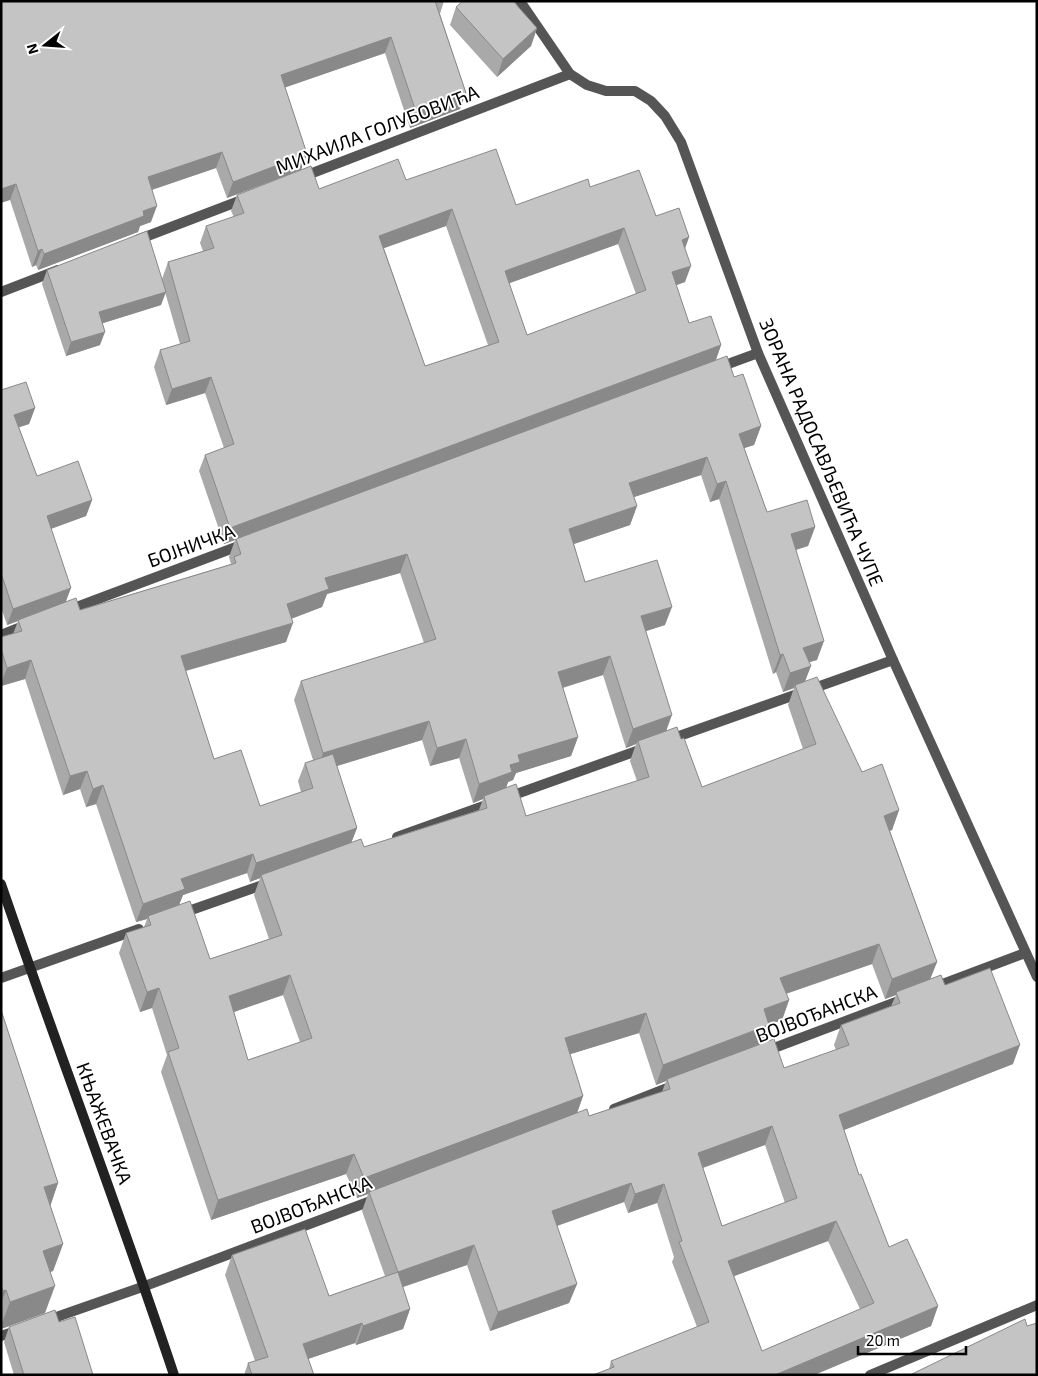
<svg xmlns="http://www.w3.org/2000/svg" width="1038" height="1376" font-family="'Exo 2',sans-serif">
<rect width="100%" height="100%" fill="#fff"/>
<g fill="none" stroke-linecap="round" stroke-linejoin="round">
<g stroke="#555" stroke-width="10">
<path d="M520 1 570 74 587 85 606 91H635L651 101 665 116 681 142 758 353 893 660 1037 977"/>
<path d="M302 177 570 74"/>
<path d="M137 240 247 198"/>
<path d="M1 292 58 270"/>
<path d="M717 368 758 353"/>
<path d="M66 611 244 544"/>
<path d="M1 635 26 625"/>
<path d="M668 740 893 660"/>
<path d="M508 797 645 748"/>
<path d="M397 837 492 803"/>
<path d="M180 914 268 883"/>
<path d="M1 978 139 929"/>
<path d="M932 988 1025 953"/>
<path d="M766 1051 904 999"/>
<path d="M614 1109 675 1085"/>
<path d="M45 1321 145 1286 376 1199"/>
<path d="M1 1336 19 1330"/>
<path d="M870 1375 1037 1305"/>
</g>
<path stroke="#222" stroke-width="10" d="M1 884C57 1048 119 1210 174 1375"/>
</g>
<g fill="#a9a9a9" fill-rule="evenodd">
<path d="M1 1H444L440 14 466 93 460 109 410 128 385 53 285 87 307 154 301 170 227 198 216 168 152 190 151 222 140 226 138 232 38 270 36 265 32 267 10 200Z"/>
<path d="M456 7 537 28 531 46 497 77 450 25Z"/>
<path d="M406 180 516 205 590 187 656 216 689 237 685 249V282L676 285 689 323 721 345 716 360 734 377 761 426 754 445 744 448 767 512 815 527 808 546 796 550 817 660 809 662 805 681 862 772 899 810 892 830 890 831 937 962 930 979 945 985 1013 1064 844 1130 859 1175 889 1247 938 1306 931 1326 814 1375H593L609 1369 611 1361 697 1327 672 1262 674 1257 657 1203 628 1213 624 1202 557 1226 577 1284 569 1303 490 1331 467 1265 403 1287 410 1309 403 1329 356 1345 355 1343 308 1359 314 1375H244L248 1363 255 1361 225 1275 232 1255 329 1296 385 1276 362 1211 368 1194 357 1198 346 1174 211 1220 161 1072 167 1055 152 1008 140 1012 119 953 126 933 144 927 147 919 136 922 96 804 86 807 80 789 63 795 25 679 1 686V637L13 634 18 621 7 625 1 607V390L35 408 29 424 19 427 37 476 92 500 86 516 51 529 66 602 80 610 231 564 229 557 235 540 224 544 199 471 205 455 224 448 205 393 166 405 154 367 160 350 180 344 165 292 161 305 103 323 100 345 66 356 42 284 47 270 162 279 168 262 203 251 200 243 206 226 234 217 231 211 237 195 319 189ZM446 226 488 345 425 366 384 248ZM618 244 636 294 527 335 509 283ZM701 475 710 502 719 499 773 674 776 672 783 692 794 688 788 705 803 749 702 787 681 739 667 731 646 631 665 625 585 582 574 544 630 525 637 506 634 497ZM400 573 424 643 301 681 294 700 313 760 305 763 298 781 301 792 260 806 214 759 186 671 286 642 291 619 322 607 327 594ZM603 675 626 748 636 744 630 761 637 781 526 816 506 788 508 782 513 780 516 773 571 756 578 737 563 688ZM422 740 430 766 459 758 473 803 483 799 479 810 364 847 351 843 357 828 337 766ZM247 873 250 882 260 878 254 895 269 939 210 959 179 904 183 895ZM872 964 885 999 896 995 891 1006 841 1025 834 1045 836 1050 784 1068 763 1043 769 1025 782 1020 789 1000 786 994ZM283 995 300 1042 248 1060 234 1012ZM639 1033 656 1085 666 1081 662 1092 589 1116 577 1113 583 1096 570 1054ZM765 1145 785 1203 722 1226 703 1168ZM828 1241 860 1309 762 1351 734 1276Z"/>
<path d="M1 1010 58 1183 50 1205 63 1244 53 1271 50 1272 45 1313 1 1329Z"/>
<path d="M59 1322 93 1375H14L4 1342 9 1327Z"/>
</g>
<g fill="#898989">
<path d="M537 28 531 46 497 77 503 59Z"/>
<path d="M391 37 385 53 275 91 281 75Z"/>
<path d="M466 93 460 109 410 128 416 112Z"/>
<path d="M222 152 216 168 142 193 148 177Z"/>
<path d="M307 154 301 170 227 198 233 182Z"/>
<path d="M16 184 10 200 1 203V189Z"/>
<path d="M157 206 151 222 140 226 138 232 38 270 44 254 143 211Z"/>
<path d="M452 209 446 226 373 252 379 236Z"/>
<path d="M624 228 618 244 499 287 505 271Z"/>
<path d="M689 237 683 253 682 240Z"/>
<path d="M42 249 36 265 32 267 38 251Z"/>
<path d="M691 266 685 282 666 289 672 272Z"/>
<path d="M166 292 161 305 94 326 99 312Z"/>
<path d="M105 332 100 345 66 356 71 342Z"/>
<path d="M721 345 715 362 236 539 235 540 224 544 230 528Z"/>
<path d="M211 377 205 393 166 405 172 389Z"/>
<path d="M35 408 29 424 8 431 14 415Z"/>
<path d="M761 426 754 445 732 452 739 434Z"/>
<path d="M707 457 701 475 622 501 629 483Z"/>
<path d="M726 481 719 499 710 502 717 484Z"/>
<path d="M92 500 86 516 42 532 47 516Z"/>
<path d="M637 506 630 525 562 548 569 529Z"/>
<path d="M815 527 808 546 785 553 791 534Z"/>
<path d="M407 554 400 573 327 594 322 607 280 623 287 604 325 578Z"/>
<path d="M71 588 65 604 18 620V621L7 625 13 609Z"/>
<path d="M672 607 665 625 634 635 641 616Z"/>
<path d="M293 623 286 642 174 674 181 656Z"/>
<path d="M824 641 817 660 796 666 803 648Z"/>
<path d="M783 654 776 672 773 674 780 655Z"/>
<path d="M610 656 603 675 551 691 558 672Z"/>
<path d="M31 660 25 679 1 686V683L7 668Z"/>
<path d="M811 666 804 684 795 685 794 688 783 692 790 673Z"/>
<path d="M672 715 665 734 638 741 636 744 626 748 633 729Z"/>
<path d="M429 721 422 740 317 772 323 753Z"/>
<path d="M578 737 571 756 516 773 513 780 508 782 505 791 484 796 483 799 473 803 479 784 518 755Z"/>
<path d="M466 739 459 758 430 766 437 748Z"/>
<path d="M87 771 80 789 63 795 70 776Z"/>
<path d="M103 785 96 804 86 807 93 789Z"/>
<path d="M899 810 892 830 877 836 884 816Z"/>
<path d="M357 828 350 846 261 875 260 878 250 882 256 863Z"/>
<path d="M253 854 247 873 183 895 178 908 148 916 147 919 136 922 143 904 181 879Z"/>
<path d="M879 944 872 964 773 998 780 978Z"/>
<path d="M937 962 929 982 896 992V995L885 999 892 979Z"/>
<path d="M290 975 283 995 222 1016 229 996Z"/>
<path d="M159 988 152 1008 140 1012 147 992Z"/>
<path d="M789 1000 782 1020 757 1029 764 1009Z"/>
<path d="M646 1013 639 1033 558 1058 565 1038Z"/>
<path d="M769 1025 762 1045 667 1079 666 1081 656 1085 663 1065Z"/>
<path d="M1020 1045 1013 1064 831 1135 839 1115Z"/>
<path d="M583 1096 576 1116 369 1192 368 1194 357 1198 364 1178Z"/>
<path d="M772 1126 765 1145 691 1172 698 1153Z"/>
<path d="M354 1154 346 1174 211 1220 218 1200Z"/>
<path d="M58 1183 49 1210 44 1187Z"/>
<path d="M631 1183 624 1202 545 1230 552 1211Z"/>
<path d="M664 1184 657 1203 628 1213 635 1194Z"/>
<path d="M836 1221 828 1241 721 1281 728 1261Z"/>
<path d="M63 1244 53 1271 33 1278 43 1251Z"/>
<path d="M474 1245 467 1265 391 1291 398 1272Z"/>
<path d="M577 1284 569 1303 490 1331 498 1312Z"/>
<path d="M55 1286 45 1313 1 1329V1325L10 1302Z"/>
<path d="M6 1290 1 1303V1296L3 1291Z"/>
<path d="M938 1306 931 1326 814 1375H775Z"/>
<path d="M410 1309 403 1329 356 1345 363 1326Z"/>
<path d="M362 1323 355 1343 296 1363 303 1344Z"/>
</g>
<g fill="#c4c4c4" stroke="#898989" fill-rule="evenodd">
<path d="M1 1H435L466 93 416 112 391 37 281 75 307 154 233 182 222 152 148 177 157 206 143 211 144 216 44 254 42 249 38 251 16 184 1 189Z"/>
<path d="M463 1H513L537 28 503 59 456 7Z"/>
<path d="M496 149 516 205 588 179 590 187 639 170 656 216 679 208 689 237 682 240 691 266 672 272 689 323 711 316 721 345 230 528 205 455 234 444 211 377 172 389 160 350 190 341 168 262 214 248 206 226 244 213 237 195 311 166 319 189 398 159 406 180ZM452 209 499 342 425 366 379 236ZM624 228 646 290 527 335 505 271Z"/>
<path d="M147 231 166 292 99 312 105 332 71 342 47 270Z"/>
<path d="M727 356 734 377 743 374 761 426 739 434 767 512 807 500 815 527 791 534 824 641 803 648 811 666 790 673 783 654 780 655 726 481 717 484 707 457 629 483 637 506 569 529 585 582 657 560 672 607 641 616 672 715 633 729 610 656 558 672 578 737 518 755 520 762 510 765 512 772 479 784 466 739 437 748 429 721 323 753 301 681 436 639 407 554 325 578 329 589 287 604 293 623 181 656 214 759 241 750 260 806 313 788 305 763 333 754 357 828 256 863 253 854 181 879 185 889 143 904 103 785 93 789 87 771 70 776 31 660 7 668 1 649V637L22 631 18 620 76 598 80 610 236 563 234 557 241 554 236 539Z"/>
<path d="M26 382 35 408 14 415 37 476 78 461 92 500 47 516 71 588 13 609 1 573V390Z"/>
<path d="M817 677 862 772 882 764 899 810 884 816 937 962 892 979 879 944 780 978 789 1000 764 1009 769 1025 663 1065 646 1013 565 1038 583 1096 364 1178 354 1154 218 1200 168 1052 179 1048 159 988 147 992 126 933 151 925 148 916 190 901 210 959 282 935 261 875 361 839 364 847 487 808 484 796 516 784 526 816 649 777 638 741 677 727 681 739 684 738 702 787 816 744 795 685ZM290 975 312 1038 248 1060 229 996Z"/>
<path d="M990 968 1020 1045 839 1115 859 1175 861 1174 889 1247 907 1239 938 1306 775 1375H593L614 1367 611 1361 709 1322 679 1242 682 1241 664 1184 635 1194 631 1183 552 1211 577 1284 498 1312 474 1245 398 1272 369 1192 587 1109 589 1116 670 1089 667 1079 774 1039 784 1068 849 1045 841 1025 900 1003 896 992 941 975 945 985ZM772 1126 797 1198 722 1226 698 1153ZM836 1221 874 1303 762 1351 728 1261Z"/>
<path d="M1 1010 58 1183 44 1187 63 1244 43 1251 55 1286 10 1302 6 1290 3 1291 1 1285Z"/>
<path d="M305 1229 329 1296 398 1272 410 1309 363 1326 362 1323 303 1344 314 1375H252L248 1363 268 1357 232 1255Z"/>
<path d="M55 1310 59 1322 75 1317 93 1375H24L9 1327Z"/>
<path d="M1025 1319 1027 1326 1037 1323V1375H910Z"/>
</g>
<g text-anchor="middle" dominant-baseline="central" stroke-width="4" stroke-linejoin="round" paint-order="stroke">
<g font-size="19" fill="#000" stroke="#fff">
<text transform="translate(377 129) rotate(-21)">МИХАИЛА ГОЛУБОВИЋА</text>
<text transform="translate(822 452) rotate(67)">ЗОРАНА РАДОСАВЉЕВИЋА ЧУПЕ</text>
<text transform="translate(191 545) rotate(-20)">БОЈНИЧКА</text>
<text transform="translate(816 1013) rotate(-21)">ВОЈВОЂАНСКА</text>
<text transform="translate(105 1123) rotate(70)">КЊАЖЕВАЧКА</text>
<text transform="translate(311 1204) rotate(-21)">ВОЈВОЂАНСКА</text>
</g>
</g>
<rect width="1038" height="1376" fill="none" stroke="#000000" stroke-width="5"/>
<g transform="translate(45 45) rotate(253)" stroke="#ffffff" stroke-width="4" paint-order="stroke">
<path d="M0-4L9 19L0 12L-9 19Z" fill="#000000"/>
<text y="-8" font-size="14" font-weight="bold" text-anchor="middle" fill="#000000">N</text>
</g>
<path d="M858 1346v8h108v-8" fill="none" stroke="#000000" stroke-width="2.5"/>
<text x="866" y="1346" font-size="15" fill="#000000" stroke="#ffffff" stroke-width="4" paint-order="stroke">20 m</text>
</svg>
